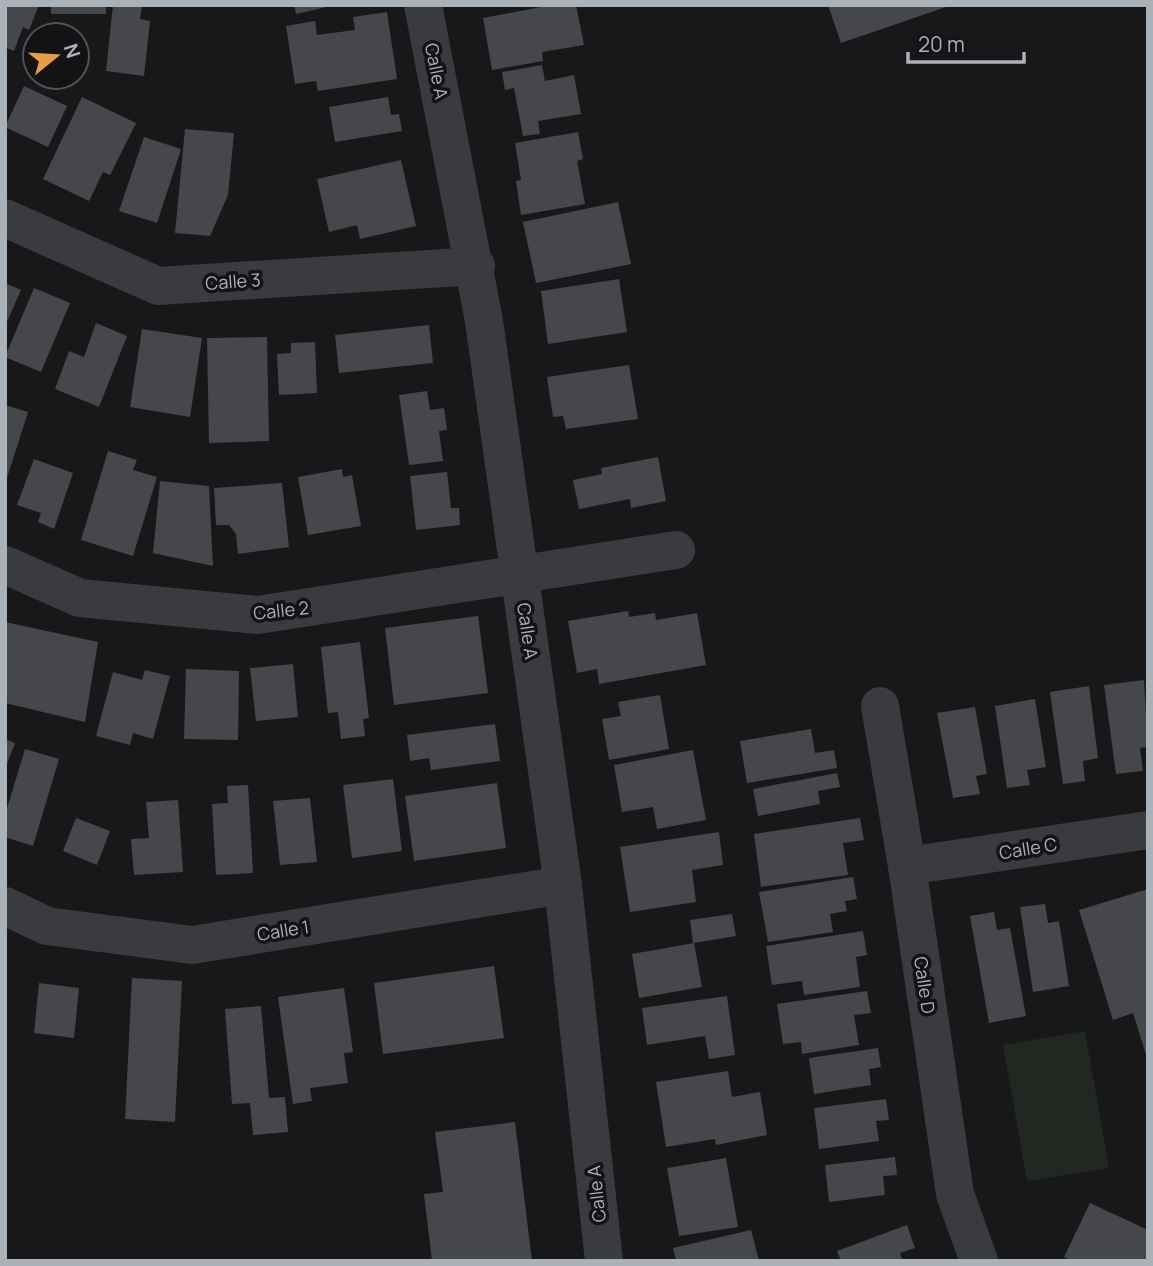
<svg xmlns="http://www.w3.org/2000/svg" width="1153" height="1266" font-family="Manrope,sans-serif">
<rect width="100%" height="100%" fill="#18181a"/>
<path fill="#202821" d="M1085 1031 1109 1168 1027 1181 1003 1045Z"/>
<g fill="#45474a">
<path d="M5 5H39L29 30 23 27 14 51 5 47Z"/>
<rect x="51" y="5" width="55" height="9"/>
<path d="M113 5H142L140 19 150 21 144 76 106 71Z"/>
<path d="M294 5H330L331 6 296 14Z"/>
<path d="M552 5H576L584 45 542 52 543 61 492 70 483 18Z"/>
<path d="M828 5H949V6L841 43Z"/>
<path d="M387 12 397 79 318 91 316 81 295 84 286 26 315 21 317 35 355 30 353 17Z"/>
<path d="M542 65 545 81 574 75 581 114 538 121 540 134 523 136 514 88 505 90 502 72Z"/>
<path d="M24 86 67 106 48 147 5 127Z"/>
<path d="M82 97 136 123 110 175 103 172 89 201 43 179Z"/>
<path d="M388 97 391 115 399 114 402 131 335 142 329 107Z"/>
<path d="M185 129 234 133 228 195 210 236 175 233Z"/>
<path d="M578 132 583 159 577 161 585 204 521 215 516 181 521 180 515 143Z"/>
<path d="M144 137 181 149 157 223 119 211Z"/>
<path d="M401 160 416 226 360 239 357 225 329 232 317 179Z"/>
<path d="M618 202 631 264 536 283 523 222Z"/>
<path d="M619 279 627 332 548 344 541 291Z"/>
<path d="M5 283 21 290 5 326Z"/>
<path d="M34 288 70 303 41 372 5 357Z"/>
<path d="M96 323 127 336 99 407 55 389 69 351 84 357Z"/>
<path d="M429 325 433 363 339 373 335 335Z"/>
<path d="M142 329 202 338 190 417 130 407Z"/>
<path d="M267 337 269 441 209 443 207 338Z"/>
<path d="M315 342 317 393 279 395 277 354 291 353V343Z"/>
<path d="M629 365 638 419 566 429 563 416 553 417 547 377Z"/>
<path d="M427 391 430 410 444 408 447 430 439 431 443 461 409 465 399 395Z"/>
<path d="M5 405 28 412 6 481H5Z"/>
<path d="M108 451 137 460 133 470 157 477 133 556 81 540Z"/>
<path d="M658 457 666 501 631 508 630 499 579 509 573 480 602 474 601 468Z"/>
<path d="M34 459 73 473 54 529 38 522 41 513 17 505Z"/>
<path d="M342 469 343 477 352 475 361 526 308 535 298 477Z"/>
<path d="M447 472 451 508H459L460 525 416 530 410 476Z"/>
<path d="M160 481 209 486 213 566 153 553Z"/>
<path d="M282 483 289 547 238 554 236 534 229 525H216L214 488Z"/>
<path d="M628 611 629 617 655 613 656 620 697 613 706 665 599 684 597 669 577 673 568 621Z"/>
<path d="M478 616 488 693 394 705 385 628Z"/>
<path d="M5 622 98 642 85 722 5 703Z"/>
<path d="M360 642 369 718 363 719 365 736 341 739 338 712 328 713 321 647Z"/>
<path d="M293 664 298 717 256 721 250 668Z"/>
<path d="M186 669 239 671 238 740 184 739Z"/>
<path d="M145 670 170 676 153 739 133 733 130 745 96 736 113 672 142 680Z"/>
<path d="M1144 680 1148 747 1140 748 1143 771 1116 774 1104 685Z"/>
<path d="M1089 686 1098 758 1083 761 1085 781 1063 784 1050 692Z"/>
<path d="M660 695 669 749 609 760 602 719 621 716 618 702Z"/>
<path d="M1035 699 1046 767 1027 770 1030 785 1007 788 995 706Z"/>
<path d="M975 707 987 774 976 776 980 794 953 798 937 713Z"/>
<path d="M495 724 500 761 431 770 429 758 410 761 407 735Z"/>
<path d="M811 729 815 753 834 750 837 768 747 783 740 741Z"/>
<path d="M5 739 15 743 5 769Z"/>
<path d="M25 749 59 759 33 846 5 837V815Z"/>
<path d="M693 750 706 820 657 829 653 807 622 812 614 765Z"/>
<path d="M837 773 840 787 818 791 820 804 758 816 753 789Z"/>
<path d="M393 779 402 851 352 858 343 785Z"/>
<path d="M497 783 506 848 414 861 405 796Z"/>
<path d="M248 785 253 873 216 875 212 804 228 803 227 786Z"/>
<path d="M310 798 317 862 280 865 273 801Z"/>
<path d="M178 800 183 872 134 875 131 839 149 838 146 802Z"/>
<path d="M76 818 110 831 97 865 63 851Z"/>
<path d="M860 818 864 840 843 843 848 875 761 887 754 834Z"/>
<path d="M719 832 723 865 692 870 696 902 630 912 620 847Z"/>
<path d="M853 877 857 899 845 901 847 911 830 914 833 932 768 942 759 892Z"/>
<path d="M1148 889V1058H1147L1133 1013 1113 1020 1079 910Z"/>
<path d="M1045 904 1048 923 1059 921 1069 986 1033 992 1020 907Z"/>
<path d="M994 912 997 930 1010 928 1026 1016 989 1023 970 916Z"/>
<path d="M732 914 736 936 693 943 690 920Z"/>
<path d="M863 931 867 955 856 957 860 987 804 995 802 981 772 985 766 946Z"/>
<path d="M694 943 702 987 639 998 632 954Z"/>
<path d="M494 966 504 1038 383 1054 374 983Z"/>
<path d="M132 978 182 981 175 1122 125 1119Z"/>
<path d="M39 983 79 988 74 1038 34 1033Z"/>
<path d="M344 988 353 1052 344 1053 348 1083 310 1088 312 1101 293 1104 278 997Z"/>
<path d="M867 991 871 1013 854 1015 859 1045 802 1054 801 1042 783 1044 777 1004Z"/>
<path d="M727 996 735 1055 709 1059 705 1036 647 1045 642 1008Z"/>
<path d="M261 1006 269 1098 285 1097 288 1132 253 1135 250 1103 232 1104 225 1009Z"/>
<path d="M878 1048 881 1067 869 1069 871 1085 814 1094 809 1058Z"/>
<path d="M728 1071 732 1097 760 1092 767 1135 716 1145 715 1139 666 1147 656 1082Z"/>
<path d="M886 1099 889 1120 876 1121 879 1141 819 1149 814 1108Z"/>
<path d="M515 1122 532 1261H432L424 1194 443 1192 435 1132Z"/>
<path d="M895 1157 897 1175 883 1176 885 1195 829 1202 825 1165Z"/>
<path d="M726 1158 738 1227 679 1236 667 1168Z"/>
<path d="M1090 1203 1148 1230V1261H1071L1064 1257Z"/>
<path d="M907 1225 915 1248 900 1253 903 1261H841L837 1251Z"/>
<path d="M751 1230 759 1261H676L673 1248Z"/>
</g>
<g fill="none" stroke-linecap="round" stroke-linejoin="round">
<g stroke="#393b3f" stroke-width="38">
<path d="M423 5 484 321 563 885 604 1261"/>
<path d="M5 218 158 286 476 266"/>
<path d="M5 565 80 598 258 615 676 550"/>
<path d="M880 706 907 866 955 1194 979 1261"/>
<path d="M907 866 1148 830"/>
<path d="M5 906 47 926 192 945 563 885"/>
</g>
</g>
<g text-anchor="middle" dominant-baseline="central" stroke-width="7" stroke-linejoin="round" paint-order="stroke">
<g font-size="18" fill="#abb1b9" stroke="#131315">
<text transform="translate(437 71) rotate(79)">Calle A</text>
<text transform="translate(233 281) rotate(-4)">Calle 3</text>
<text transform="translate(281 610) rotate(-6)">Calle 2</text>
<text transform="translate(528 631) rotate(82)">Calle A</text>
<text transform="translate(1028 848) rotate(-9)">Calle C</text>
<text transform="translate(283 930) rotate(-9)">Calle 1</text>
<text transform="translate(925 985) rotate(82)">Calle D</text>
<text transform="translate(596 1194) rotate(-96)">Calle A</text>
</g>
</g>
<rect width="1153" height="1266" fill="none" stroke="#abb1b9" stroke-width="14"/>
<g transform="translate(56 56) rotate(72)"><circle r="33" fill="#131315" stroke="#505257" stroke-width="2"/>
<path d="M0-5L12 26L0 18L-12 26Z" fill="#e99d41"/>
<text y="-10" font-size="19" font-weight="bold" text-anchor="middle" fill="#abb1b9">N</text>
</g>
<path d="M908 52v10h116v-10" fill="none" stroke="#abb1b9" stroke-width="3.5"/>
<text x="918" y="52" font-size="21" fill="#abb1b9" stroke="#131315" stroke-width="5" paint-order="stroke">20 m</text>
</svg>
